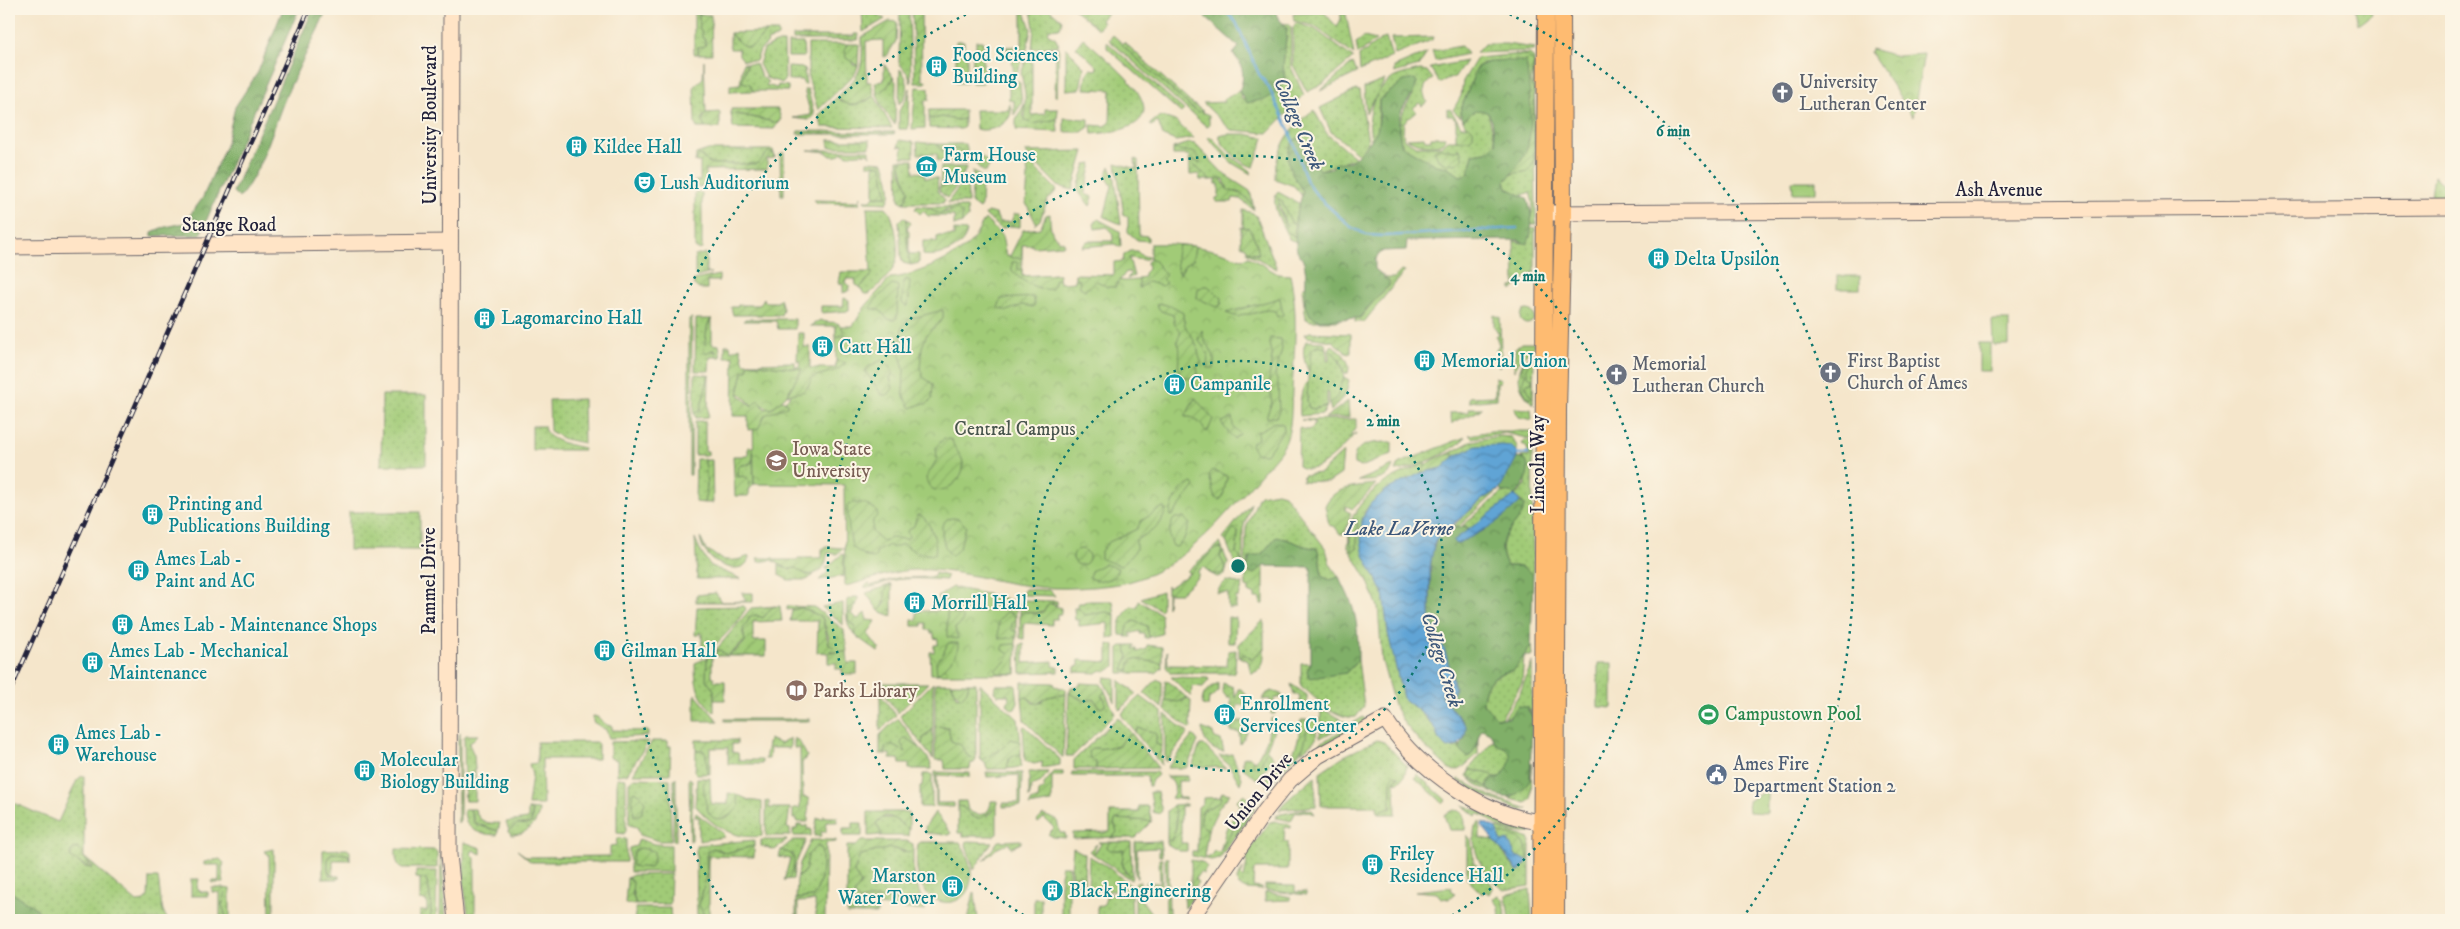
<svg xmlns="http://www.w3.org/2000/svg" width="2460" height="929" font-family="'IM FELL DW Pica',serif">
<defs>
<pattern id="grass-dots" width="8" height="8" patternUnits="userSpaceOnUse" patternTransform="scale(1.25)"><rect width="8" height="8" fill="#a1cb77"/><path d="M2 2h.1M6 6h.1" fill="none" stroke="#8aae68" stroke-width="1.8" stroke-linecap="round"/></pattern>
<pattern id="forest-crowns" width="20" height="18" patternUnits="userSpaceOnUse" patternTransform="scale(1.25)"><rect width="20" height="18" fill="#80af68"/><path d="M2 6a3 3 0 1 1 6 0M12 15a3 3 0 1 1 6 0" fill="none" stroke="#688e57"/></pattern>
<pattern id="park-crowns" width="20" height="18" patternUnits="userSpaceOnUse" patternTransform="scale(1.25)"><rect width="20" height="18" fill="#a1cb77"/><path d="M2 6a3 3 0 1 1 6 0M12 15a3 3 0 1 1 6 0" fill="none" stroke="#8aae68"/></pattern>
<pattern id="garden-furrows" width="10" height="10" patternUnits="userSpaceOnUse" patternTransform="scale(1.25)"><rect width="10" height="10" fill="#a1cb77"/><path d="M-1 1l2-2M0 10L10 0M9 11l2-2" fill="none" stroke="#8aae68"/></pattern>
<pattern id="water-waves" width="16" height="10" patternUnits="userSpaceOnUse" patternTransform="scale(1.25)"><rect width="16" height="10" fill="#60a4d5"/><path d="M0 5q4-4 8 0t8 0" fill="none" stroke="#4f85ae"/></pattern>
</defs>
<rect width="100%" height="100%" fill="#fcf5e5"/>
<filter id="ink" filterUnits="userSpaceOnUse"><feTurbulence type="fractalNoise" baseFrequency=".02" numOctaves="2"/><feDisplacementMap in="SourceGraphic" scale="10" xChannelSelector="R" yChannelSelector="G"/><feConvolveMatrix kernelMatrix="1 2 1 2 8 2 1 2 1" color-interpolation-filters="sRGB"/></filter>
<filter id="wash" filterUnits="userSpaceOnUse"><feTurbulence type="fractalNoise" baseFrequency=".0096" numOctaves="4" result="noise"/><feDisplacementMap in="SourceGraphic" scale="20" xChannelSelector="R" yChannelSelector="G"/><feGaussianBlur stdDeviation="1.12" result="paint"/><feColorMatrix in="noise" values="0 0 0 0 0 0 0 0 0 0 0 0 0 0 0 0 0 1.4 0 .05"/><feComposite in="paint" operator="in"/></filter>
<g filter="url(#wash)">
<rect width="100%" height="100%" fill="#f5e6cb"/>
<g fill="url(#grass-dots)" stroke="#627659" fill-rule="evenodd">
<path d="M862 9H873L877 15 885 19 863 32Z"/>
<path d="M900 9H909L911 83 908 74 899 63Z"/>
<path d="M1024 9 1031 29 1027 50 1005 49V47L1022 46V13Z"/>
<path d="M1031 9H1049L1062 20 1060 28 1049 29 1048 34 1055 37 1059 45 1032 49 1034 28Z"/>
<path d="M1074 9H1098L1107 13 1101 20 1103 23 1098 29Z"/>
<path d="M1340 9H1341L1342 14H1346L1354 55 1314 26 1294 21 1293 14 1324 12 1337 27 1341 19Z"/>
<path d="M2355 9 2371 11 2372 14 2358 25Z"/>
<path d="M694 14H699C699 27 705 34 705 47H698V54H694Z"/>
<path d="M1282 23 1289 24 1291 27V67L1304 95 1268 133 1231 130 1203 103 1224 102V99L1239 91 1242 99 1285 79 1283 66 1287 29Z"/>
<path d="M1296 23 1315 29 1353 58 1323 84 1307 92 1293 65V28Z"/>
<path d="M766 32H778V37L767 41 768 43 760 50 756 61 743 60 739 55V49H730V33L736 40H759Z"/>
<path d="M854 34H859L858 40H793V36H854Z"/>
<path d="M1113 35 1192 108 1209 115V126L1207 127 1109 40Z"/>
<path d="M1364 37 1376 40 1358 54 1356 43Z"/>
<path d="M1433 37 1432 40 1395 55 1391 38Z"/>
<path d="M1083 38C1119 70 1195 127 1092 134L1091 125 1105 126 1110 123 1111 90 1084 89 1086 75 1090 69 1096 70 1097 66 1076 47Z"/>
<path d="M1386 38 1392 57 1360 71 1359 56 1380 40Z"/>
<path d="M956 41H964V53L967 54V83H956Z"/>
<path d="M976 41H983V83H972L973 54 976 53Z"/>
<path d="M1107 42 1184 110 1181 113 1107 48Z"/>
<path d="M776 43H784L785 79 782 83 766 78 759 64 764 49Z"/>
<path d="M788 43H803L804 57H788Z"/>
<path d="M808 44H847L853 65 858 66 855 74 818 110 808 77Z"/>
<path d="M1484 44H1506L1535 48 1533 51 1476 53Z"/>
<path d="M1461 46 1467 54 1435 61 1432 51Z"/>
<path d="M1059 47 1057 96H1055L1056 50 1043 49Z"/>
<path d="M1066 47 1084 67 1080 89 1066 90Z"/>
<path d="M1011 53 1025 54 1017 74H1014Z"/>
<path d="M1427 53 1419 66 1394 73V67Z"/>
<path d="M1521 54H1530L1534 59 1535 119C1534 99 1530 82 1534 63L1513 56 1508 61 1484 63 1477 67 1460 112V117L1453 110 1461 96 1463 81 1477 58Z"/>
<path d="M704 60 706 113 702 118 705 128H697L695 124 694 86 703 78Z"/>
<path d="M1466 61 1456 76 1440 83 1430 68Z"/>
<path d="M743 63 756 64 761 76 768 82 766 85 777 88 778 85 788 86V91H753L742 82 747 64Z"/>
<path d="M1353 63 1357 73 1320 91Z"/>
<path d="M788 67 804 68 806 84 804 85 802 80H788Z"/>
<path d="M900 69C910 80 910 94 899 104Z"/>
<path d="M1420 70 1427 71 1433 79C1423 84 1422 93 1427 102L1422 106 1419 103 1413 108 1416 112 1404 122 1403 133 1404 139 1416 146H1442L1448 140H1470L1469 126H1466L1463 120C1472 113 1475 106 1488 113L1496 144 1486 152 1473 154 1468 174 1460 176 1448 167 1436 166 1402 146C1396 124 1401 113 1413 95L1404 81 1379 100 1378 130 1371 139C1367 114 1371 93 1393 78 1400 74 1412 72 1420 70Z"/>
<path d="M893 77 896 82 895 125 881 105 877 94 892 81Z"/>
<path d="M1385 80 1366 113 1364 88Z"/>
<path d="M1017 81 1020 83 1022 103 1014 115V101L1009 100V84Z"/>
<path d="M916 87 929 88V100H925V128L912 129Z"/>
<path d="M910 88 908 129H899V111L907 98Z"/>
<path d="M1356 90 1360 91 1368 142 1359 154 1331 132 1320 108Z"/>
<path d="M874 95 892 128 822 127 819 115 837 97 841 102 867 101Z"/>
<path d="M1009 103C1019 121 991 134 976 129L975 110H1009Z"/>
<path d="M1025 103 1023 116 1033 124 1057 119 1058 132 1016 130V120Z"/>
<path d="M1314 110 1327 134 1356 158 1320 170 1312 159 1305 144 1300 187 1303 191 1302 196 1294 186 1275 179C1274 152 1291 125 1314 110Z"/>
<path d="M731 114 743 115 778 123 774 129 733 128Z"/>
<path d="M1160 116 1175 121 1194 138 1176 141 1163 136 1158 122 1151 126 1150 124Z"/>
<path d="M929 117 932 119 941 117 957 120 964 119V127L961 129 929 128Z"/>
<path d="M1064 118 1089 119V127L1082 132H1064Z"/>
<path d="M1535 123 1536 224H1530L1533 203 1530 192 1521 196 1507 188 1505 181C1513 172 1525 168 1534 161L1533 143Z"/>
<path d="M798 131 895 132 894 134H797Z"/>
<path d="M1228 134H1246L1264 138 1254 167C1243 165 1222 148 1219 136Z"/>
<path d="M1210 136 1228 154 1251 171V174L1232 163 1208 138Z"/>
<path d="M1424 137 1425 140H1431V137H1445V141C1436 149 1415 144 1406 138Z"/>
<rect x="829" y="140" width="41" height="7"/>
<path d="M900 140 914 142V157H901L903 148 902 146 898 147Z"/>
<path d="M917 142 937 144 942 151 959 149 963 156V163L937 161V154H918Z"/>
<path d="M1190 143 1195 144 1225 175 1250 191 1254 208 1239 192 1228 191 1224 179 1211 180 1189 162 1193 160 1200 163 1186 151H1181L1173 148Z"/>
<path d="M708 150H773L775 158 774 154 765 155 758 164H714L709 163 701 155 695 162 696 154Z"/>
<path d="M808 150H870V156L868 153 848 155 842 152 837 156H831L826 152Z"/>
<path d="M1084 151 1073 190 1058 186 1025 152Z"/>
<path d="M784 152V195H781L780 154Z"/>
<path d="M1026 159 1057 190 1047 201 1040 220 1034 225 1036 223 1026 203 1028 176Z"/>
<path d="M1135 159 1138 160 1139 235 1148 236V241L1137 240 1128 232V216H1124L1116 163 1136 169Z"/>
<path d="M901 160H913L914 172 924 173 925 178H937L938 192 945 200 943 203H904C912 187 901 176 901 160Z"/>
<path d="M867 161 884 162C887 174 895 193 887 203L865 202 864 200H871L874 196H887L882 165H867Z"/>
<path d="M1110 166 1115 179 1121 224 1104 217 1112 186 1106 176Z"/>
<path d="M941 167H967L957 186 956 182 940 188Z"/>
<path d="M973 171 982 178 981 206 979 209 971 203Z"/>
<path d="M967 176 968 203H948V202Z"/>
<path d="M2434 176 2451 190V199H2436L2431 195Z"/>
<path d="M1278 192 1300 204 1295 225 1292 224 1281 200 1278 206 1287 231 1295 237 1296 242 1289 239C1284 228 1268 203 1278 192Z"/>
<path d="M695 193H702V249L698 250 695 248Z"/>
<path d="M861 196 859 204 817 203 814 200 859 201Z"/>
<path d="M867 207H886C895 216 901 253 895 264 891 275 878 287 869 294H864L860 287 867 281 871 272Z"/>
<path d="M928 207H967L968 218 961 224 962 223 949 209 939 214Z"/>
<path d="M1243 210 1253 213 1257 217 1277 269 1247 253V251L1257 255 1256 242 1249 228 1243 227Z"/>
<path d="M903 217 907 219C905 224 908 260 911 265L903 263 901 257 899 221Z"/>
<path d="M1098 219 1120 231 1121 247 1114 244 1082 247 1087 241H1113C1113 235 1113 231 1107 227L1095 229 1094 224Z"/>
<path d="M1530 227 1535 228V273L1529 274 1512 291V287L1515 286 1514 241 1522 243 1530 238Z"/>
<path d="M706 253V273H711L697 277 695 275V256Z"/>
<path d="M1306 285 1305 303 1319 320 1339 318V321H1311L1306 319 1302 289Z"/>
<circle cx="1527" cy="317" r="7"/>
<path d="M1494 315 1500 317 1501 355 1499 358H1501L1499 367 1496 349 1499 345 1496 336 1499 334 1494 326Z"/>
<path d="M692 318 691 475H689V319Z"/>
<path d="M696 319H711L708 324 705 350H712L717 353V357H710L709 371H695Z"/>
<path d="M745 319H795V329H778L776 321H743Z"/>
<path d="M1522 343H1534V347L1522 357 1514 371 1515 349Z"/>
<path d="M1318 346 1327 348V360H1329V349C1346 360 1351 395 1329 404V392L1327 391V405L1315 409 1309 408 1307 401 1309 354 1313 348Z"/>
<path d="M1533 353H1534L1533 404C1516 390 1513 365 1533 353Z"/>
<path d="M695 374 709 375 700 411 694 413Z"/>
<path d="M382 395H426V465H381Z"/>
<path d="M583 399 584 443 564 439 550 431 549 400Z"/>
<path d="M1514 408 1531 409 1532 420 1519 417Z"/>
<path d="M1356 419V427L1349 438 1356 433 1355 435C1341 447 1318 479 1298 466L1299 428 1306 430 1312 429 1315 422 1301 420Z"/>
<path d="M695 421H705V451H708V455H695Z"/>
<path d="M532 426H544C545 441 572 445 584 448V450H532Z"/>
<path d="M1491 431H1532L1530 439 1505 433 1472 438 1469 435Z"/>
<path d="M1499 436 1511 437 1517 446V452C1497 441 1475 445 1454 457L1446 455 1472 441Z"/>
<path d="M1465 437C1460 449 1407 472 1395 471L1398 464Z"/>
<path d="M1525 440 1530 441 1532 447 1533 576C1525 566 1519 566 1507 566 1490 532 1524 526 1524 504L1515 496 1468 531 1466 526H1462L1503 492 1519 493 1526 484V461L1521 457 1530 456 1526 446 1522 444Z"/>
<path d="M1392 442V454L1361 467 1354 464C1351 442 1377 442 1392 442Z"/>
<path d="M1343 452 1341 474 1329 482 1302 481 1303 475 1320 473Z"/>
<path d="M696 459H705L707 487 704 503 695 502Z"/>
<path d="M753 459 754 484 749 490 750 481 744 476 738 477V468L741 465 750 464Z"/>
<path d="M1427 463 1421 473 1376 498 1365 511 1361 531 1364 555 1383 592 1388 633 1403 698 1420 712 1435 729 1439 740 1455 748 1460 744 1459 749 1466 756H1470L1477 745 1478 735V754L1461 769 1455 771 1448 768 1420 742 1404 723 1394 705 1382 661 1378 607 1367 579 1348 547 1349 533V542H1357L1358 524 1354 519 1351 521 1354 514H1357L1356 511C1373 484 1398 474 1427 463Z"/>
<path d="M1393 466C1389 482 1371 481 1358 481Z"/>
<path d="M1500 489 1459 526 1450 529 1484 498Z"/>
<path d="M1277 492 1284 494 1326 549 1330 564 1339 577 1330 580 1323 577C1319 566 1321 557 1317 548 1302 548 1292 539 1276 537L1262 554 1248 560 1247 567 1245 565 1246 528 1258 498 1260 495Z"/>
<path d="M1251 503 1243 529V569L1240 557 1236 553 1238 532 1233 530 1226 541 1223 538Z"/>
<rect x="349" y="512" width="71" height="38"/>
<path d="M695 538 702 554 711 566 741 579H697Z"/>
<path d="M1220 543 1228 563 1225 575 1217 577 1208 572 1212 574 1226 568 1220 557 1222 552 1214 550 1189 574 1187 571Z"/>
<path d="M842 554 844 555V576L819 580 828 572V569H825Z"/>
<path d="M779 565 789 569 796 568 807 575H814L807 580H788L779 575Z"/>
<path d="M935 573 947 576 946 580C927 579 909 577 890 581 882 583 870 590 864 587L869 583 870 586 897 578 934 577Z"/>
<path d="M892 584C883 591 888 603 879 611L866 593Z"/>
<path d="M1025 589 1050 590 1055 596 1021 595Z"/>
<path d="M1162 591V608L1160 610 1141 598Z"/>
<path d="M716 593 721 602 746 601 742 593H753V602H696V595Z"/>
<path d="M854 597H858V602L849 609 848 621 855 626 856 636C845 626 846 614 847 600Z"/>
<path d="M1022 600 1057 601V605L1052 603C1043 613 1037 615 1024 611L1020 615V602Z"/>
<path d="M1085 601H1113L1115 615 1110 613 1085 615 1079 610 1078 603H1084Z"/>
<path d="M1139 601 1161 614 1162 634 1149 637 1147 626 1133 621 1127 628 1126 636 1120 635C1118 623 1123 615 1131 606L1137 607Z"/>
<path d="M843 603V625L822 607Z"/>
<path d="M776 606 772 607 763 618 756 615 750 617 743 632 745 641 727 656 720 650 715 651 751 608Z"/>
<path d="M787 606 814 607 844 630 847 652H829V638L822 617 802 608 787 610Z"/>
<path d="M697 607 744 606 746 609 734 626 702 658V634L699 632V635H695Z"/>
<path d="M1264 620V648L1252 659 1241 655 1239 657V644Z"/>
<path d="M1122 646H1126L1128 657 1123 670 1129 671 1130 662 1134 659 1162 663V668L1156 673H1119V648Z"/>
<path d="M1531 646 1532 656H1524L1522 683 1501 718H1497L1483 704C1484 682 1492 675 1514 670Z"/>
<path d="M707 658C707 674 703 677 714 690V712C697 697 695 684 695 663Z"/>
<path d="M1358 660 1364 706 1356 717C1335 720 1316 698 1301 686V663H1311L1307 671 1346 673Z"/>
<path d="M1532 662V716L1530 710 1504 718 1520 693Z"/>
<path d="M1598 663H1612V708L1598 707Z"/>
<path d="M1105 677 1115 678V702L1104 682Z"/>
<path d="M1171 677 1208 678 1209 680 1203 687 1192 686 1191 697Z"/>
<path d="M1157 679 1162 682V708L1144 693Z"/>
<path d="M1119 680 1136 693 1120 710 1119 709Z"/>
<path d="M880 683H928L898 713 880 689Z"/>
<path d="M933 683V729L923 738 922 745 900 716Z"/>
<path d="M935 683H951L957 697 967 691 969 683H976V760L967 755 959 745 951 741 948 727H935Z"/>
<path d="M980 684 1018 719 1021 742 1011 739 1000 750 982 761 980 759Z"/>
<path d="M1105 691 1115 714 1073 756H1066L1069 693 1087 701 1094 699 1100 708 1105 699 1101 696Z"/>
<path d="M695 694 718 721H695Z"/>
<path d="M880 694 896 715 880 731Z"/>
<path d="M1066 694 1063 757H1062L1024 720 1022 698 1027 697 1033 703H1040L1046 697Z"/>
<path d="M1140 696 1162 712V747L1156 744 1154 732 1137 729 1135 732 1122 716 1123 712Z"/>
<path d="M1187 698 1191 701 1190 724 1192 728 1190 729 1165 710V700L1183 701Z"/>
<path d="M1321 708 1345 722 1343 726 1320 738Z"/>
<path d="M1165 714 1188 733 1166 762 1165 761Z"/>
<path d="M593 716C601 716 603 726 612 726V730L648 731V736L609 738 606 730 593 722Z"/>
<path d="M1118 717 1132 734 1118 745 1102 749 1093 748 1092 760 1096 762V769H1074V760Z"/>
<path d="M1363 717 1367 722 1320 749 1321 743Z"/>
<path d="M898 718 920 748 908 739 904 749 906 753 893 745 888 746 884 750 885 754H880V735Z"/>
<rect x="725" y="719" width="84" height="2"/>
<path d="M1311 719H1317L1316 739 1302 752 1307 722Z"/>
<path d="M1025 726 1060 759V765L1042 768V762L1034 764 1025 761 1023 727Z"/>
<path d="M1202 728 1212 732 1215 738 1221 740 1224 752C1210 751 1203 741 1202 728Z"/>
<path d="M460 733V820L458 823V739Z"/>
<path d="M466 735H478L469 744 474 755 475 769 466 780 465 801 464 738Z"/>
<path d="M1193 735 1198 741 1188 765 1186 768H1167Z"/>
<path d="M1377 740 1384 742 1407 766 1404 777 1397 783 1395 781 1399 776 1391 785 1390 810H1381L1378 814 1377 806H1321L1320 772 1342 757Z"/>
<path d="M1493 740C1497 746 1500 744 1506 748 1518 757 1506 772 1498 779L1487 772 1470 770 1471 779 1487 787 1492 793 1474 783 1467 776 1470 768Z"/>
<path d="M649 741 627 774 617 775V760L610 758V742Z"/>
<path d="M652 741H668V746H671L670 774H633Z"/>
<path d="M537 742H596L598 744V759H542L543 805H528L532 775 529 764 537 763Z"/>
<path d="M1200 745H1204L1226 768 1192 766Z"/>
<path d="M1266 749 1274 758 1257 779 1243 768V758L1249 756 1253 760V765L1260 766Z"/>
<path d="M703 750 706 754 708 774H697L695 772 696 751Z"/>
<path d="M1021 754V767L1007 769 1009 759 1015 755Z"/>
<path d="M1232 754 1242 778 1240 784 1229 765 1219 756Z"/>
<path d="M1288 754 1295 757 1267 787C1263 777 1278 756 1288 754Z"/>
<path d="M1532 763 1531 799 1526 803 1508 798 1513 797 1530 779Z"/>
<path d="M1417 774 1446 800 1443 803 1415 778Z"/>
<path d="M82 776H84V857L137 902 144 901 148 896 149 878H158C161 892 159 908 168 920H49L33 906 9 891V801L58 822 77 780ZM78 849 83 858 93 867H85L70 856 72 850Z"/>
<path d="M1315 776 1316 806 1279 810 1283 804Z"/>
<path d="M617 778 626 779V831L624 834 617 833Z"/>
<path d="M634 778 670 779 671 841H659L640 835 637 827 629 825V782Z"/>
<path d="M676 778V841H673L674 780Z"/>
<path d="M689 778 692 780V840L690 841Z"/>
<path d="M697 778H706L704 786C708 798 704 807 713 817 731 823 739 809 736 794L749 800 762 802V836C734 840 712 826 695 805Z"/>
<path d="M1459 779 1495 798 1528 809 1520 810 1480 794 1457 780Z"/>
<path d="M1150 792H1157L1162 811 1159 814 1153 812Z"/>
<path d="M1222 792 1230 794 1219 807 1208 830 1200 824 1202 811 1218 803Z"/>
<path d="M1244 794 1255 808 1236 837 1241 824V806L1237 800Z"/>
<path d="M1173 805C1177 817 1178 828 1171 840L1167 841V811Z"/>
<path d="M1462 805 1530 829V833C1522 834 1506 831 1498 826 1492 822 1487 816 1478 814L1476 816Z"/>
<path d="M958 806 963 807 972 817 989 815 997 807V834L994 836H963V833H958Z"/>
<path d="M1239 807 1240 816 1220 852 1226 829Z"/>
<path d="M464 809H470L473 820 477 825 498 831 497 835C477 834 464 830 464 809Z"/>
<path d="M528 809 539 810C538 825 525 835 511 835L509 831 517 824 528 825 532 821V811Z"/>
<path d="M1304 809 1312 810 1315 814 1304 811 1295 813 1291 821 1276 818 1277 815Z"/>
<path d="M1454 810C1466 811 1465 820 1465 830H1449L1444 815Z"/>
<path d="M696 813 723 833 724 837 699 841V817H695Z"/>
<path d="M883 818H895L909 829 908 836H880L882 835 876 823Z"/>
<path d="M1116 819 1152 821 1135 838H1110L1113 837 1116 827 1114 823Z"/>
<path d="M1274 821 1291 825V828L1285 827 1284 842H1288V869H1254L1253 887 1262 888V890L1246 889 1238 885 1237 879 1243 869 1241 875 1244 878 1247 862 1244 859 1245 856 1270 822Z"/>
<path d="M1480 822V838L1494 840 1518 873 1528 861C1528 838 1518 836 1497 833L1495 827 1530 839V886L1504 890C1483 876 1470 850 1475 826Z"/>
<path d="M1467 835 1471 840 1474 862 1493 886 1489 894 1485 891 1482 894 1467 879Z"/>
<path d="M617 838 626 839V862H531L517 850 527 857 610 856V846L616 845Z"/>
<path d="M639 839 654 844 671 845V872H630L629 848 636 846Z"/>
<path d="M754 840V846L726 853 719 849 706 855 707 876 700 901 704 915H697L696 845Z"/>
<path d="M761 840H787L775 850 761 846Z"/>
<path d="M793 840H806L795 865 793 879 784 880 788 879 793 855 781 850Z"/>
<path d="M1021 840V843L1011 848 1009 843 996 849 984 861 998 841Z"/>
<path d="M967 841 992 842 974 870 966 845Z"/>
<path d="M464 842 481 848V854L473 850 471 854 475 858V920H469L464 886Z"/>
<path d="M921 842H960C1004 915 903 929 918 844Z"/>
<path d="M1098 842H1110L1108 844 1114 850H1124L1122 863 1125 872 1132 875 1131 880 1089 851 1097 844 1094 850 1095 853 1101 844Z"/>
<path d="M817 846 821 848C824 862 822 885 813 897L796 899 797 878 805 871 808 855Z"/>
<path d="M891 848C899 850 906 855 913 848V874L923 903 877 898 859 901 855 898 854 872 860 855Z"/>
<path d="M1073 848 1085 854 1084 891 1079 882 1082 876 1080 874 1073 876 1071 867Z"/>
<path d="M274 849V917L272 919 270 917 269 855 264 851Z"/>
<path d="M347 849 350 851V860L349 855 334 853 328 859V871L330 876H339V879H323V850Z"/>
<path d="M396 849 435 850 437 852V868H402C395 864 396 855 396 849Z"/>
<path d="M441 849 446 920H440Z"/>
<path d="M1089 856 1107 866 1131 886V891H1088Z"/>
<path d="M1165 858H1168L1169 914 1179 916 1177 920 1166 919Z"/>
<path d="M1061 866H1069V917L1066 915 1063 918H1061Z"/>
<path d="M416 871H437L436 920H430C432 909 431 891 426 880L416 878Z"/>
<path d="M671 874 670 904 636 905 629 878H627L633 875Z"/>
<path d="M1265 885 1295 886V892H1306V895L1265 890Z"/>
<path d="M1452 887 1451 890 1455 894 1449 899 1441 898 1437 893 1415 891Z"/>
<path d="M224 888 230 889V920H227L222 905 225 895Z"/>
<path d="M1530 889 1532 920H1509L1506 895Z"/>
<path d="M1267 892 1291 897V900L1265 901V893Z"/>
<path d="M1107 894H1131L1132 920H1097V907L1104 904Z"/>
<path d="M1138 895 1156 920 1139 918 1135 920V897Z"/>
<path d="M1499 895 1504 901 1505 920H1500L1499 906 1493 899Z"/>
<rect x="1034" y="898" width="7" height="22"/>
<path d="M636 908H670L671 920H634Z"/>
</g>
<g fill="url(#forest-crowns)" stroke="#516852">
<path d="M283 9H299L200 235 152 236V232L161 228 184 223 202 199 226 145 235 107 258 72Z"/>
<path d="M313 9H327C316 36 301 62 289 89 274 123 263 170 239 198L233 192Z"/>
<path d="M1196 9H1275L1277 16 1287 29 1283 66 1285 79 1280 91 1266 99 1247 103 1239 91C1245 78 1244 65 1233 54L1239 47Z"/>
<path d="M1517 60 1526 61 1527 67C1530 91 1537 144 1522 164 1517 170 1510 175 1505 181L1507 188 1527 198C1532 210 1534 233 1527 244L1517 240 1407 241 1406 250 1383 251 1375 259V269L1390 281 1389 286 1378 296 1359 318 1318 320 1310 315 1305 303 1306 274 1304 262 1297 251 1295 237V220L1303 191C1292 175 1281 158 1294 140L1300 138 1320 170 1332 168C1337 160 1341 163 1348 162 1356 161 1377 134 1378 127 1380 119 1379 109 1379 100L1404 81 1415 79 1417 82C1415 94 1407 100 1402 110 1397 121 1399 135 1402 146L1436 165 1448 167 1460 176 1468 174 1473 154 1486 152 1496 144 1492 121 1488 113C1475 106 1472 114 1463 120L1460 112 1477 67 1491 61Z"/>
<path d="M1515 457C1538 457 1526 487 1515 495L1511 492H1501L1500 489Z"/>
<path d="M1520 502 1524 504C1524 527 1489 532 1507 566 1519 566 1525 566 1533 576L1531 646 1514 670C1492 674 1484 682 1483 704L1497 718H1509L1518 706 1526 707 1532 716 1530 779C1520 797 1503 805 1487 787L1488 782 1492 778 1498 779C1510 769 1519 749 1497 745L1490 733 1482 729C1476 738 1478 748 1470 756H1466L1459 749 1465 737 1463 721 1442 699V695L1449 696 1455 688 1445 651 1430 619 1431 556 1437 538 1450 529 1466 526 1468 531 1454 541 1456 544 1483 531Z"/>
<path d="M1276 537C1292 539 1302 548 1317 548 1321 557 1319 566 1323 577L1330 580 1339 577C1357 610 1358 623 1358 660L1346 673 1310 678 1307 671 1311 663V567L1264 566 1254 574 1249 573 1247 567 1250 557 1262 554Z"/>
<path d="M9 891 33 906 49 920H9Z"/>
</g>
<g fill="url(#park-crowns)" stroke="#627659">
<path d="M1871 49 1897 56 1924 54 1913 117 1870 52Z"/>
<path d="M985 219 1002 236 1006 256H1010L1022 245V276L1059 274 1060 283 1075 282V274L1125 281 1150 279V244C1177 243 1202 246 1227 254 1236 257 1240 261 1249 257L1278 274 1290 275C1299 314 1294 353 1292 392 1291 407 1292 426 1286 441 1281 454 1268 465 1259 476 1222 519 1178 575 1118 584 1086 589 1048 590 1016 584 984 579 948 568 915 570 890 571 869 581 845 586L844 485 754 484 753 415C783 409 792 397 807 371L836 368V326H853L864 308 890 278C909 278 958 257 971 242 977 236 980 226 985 219Z"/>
<path d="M749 363 803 369 785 397 771 409 761 404 753 406 741 394H738L743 371Z"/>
<path d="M952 587C968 591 1006 596 1016 603V674H931L930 652H934V645H938V639L934 638V633H931V630H926V623H922V626H912V620H917V611H938V597Z"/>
<path d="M1765 791H1767V813L1749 812 1748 801Z"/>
</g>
<g fill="url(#garden-furrows)" stroke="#627659">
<path d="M912 9H921L922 80 926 81V83H915Z"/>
<path d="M699 14 711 15 712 54H698V47L705 46V39L702 38V31L700 30Z"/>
<path d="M890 21 897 22 896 41 887 56 883 57V40L866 41 867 82H871L874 95C862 105 849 110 837 97 861 73 863 72 862 37Z"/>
<path d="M766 32C762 35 761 38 757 42 746 54 737 40 730 33Z"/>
<path d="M1124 42 1191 103 1203 111 1198 112 1192 108 1127 50 1122 44Z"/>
<path d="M847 44H859L858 66 846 58 845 49Z"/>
<path d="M1522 55 1528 56 1534 63 1530 81 1534 93V161L1529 171 1511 174C1540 147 1530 102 1527 67L1526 61H1508L1513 56Z"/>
<path d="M1027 58 1032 62V115L1045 114V109H1058L1057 119 1033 124 1025 121V93L1021 73Z"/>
<path d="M743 63 747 64 742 82 750 84 753 91 730 92V85L740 84Z"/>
<path d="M884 64 893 77 888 86 877 94 875 82 884 81Z"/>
<path d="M808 89 814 115 809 120 793 118 811 115 804 90Z"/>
<path d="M731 109H778L781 119 778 123 743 115 731 114Z"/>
<path d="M1450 109 1461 126H1469L1473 130V136L1470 140H1456V120L1452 116H1447V110Z"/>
<path d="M929 110H964V119L957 120 942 117 932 119 929 117Z"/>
<path d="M720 112V128H705L702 121 706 113Z"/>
<path d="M937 144H965L967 147V163H963V156L959 149 942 151Z"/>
<path d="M1173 148C1183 154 1199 147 1200 163L1193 160 1190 162 1211 180H1200L1199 174 1190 175 1189 155H1173Z"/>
<path d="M1441 148 1453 151 1460 149 1463 159 1456 164 1449 163 1448 165 1439 160 1434 150Z"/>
<path d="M768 152 773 153 774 158 767 159V169L706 170V187H695V181H700V162H696L699 154 709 163 714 164H757Z"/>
<path d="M980 155 990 164 986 172C979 171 975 163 974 157Z"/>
<path d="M898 160H901V171L909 191 904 203 899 200Z"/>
<path d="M1092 163 1085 194 1093 197 1090 206 1077 190 1086 164Z"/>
<path d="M874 165H882L887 196H874Z"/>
<path d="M1221 178 1228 191C1241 191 1250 198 1254 210L1240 199 1233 198 1232 202H1216V198L1219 197V184H1216V180Z"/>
<path d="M953 180 956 182 957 186 947 198 940 192 939 187 947 186Z"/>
<path d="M1278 199 1281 200 1292 224 1295 225V237L1287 231Z"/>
<path d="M917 206 928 207 940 214 956 209 962 214V223L954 226V216H928L923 211 920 214 915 209Z"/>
<path d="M987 212 996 214 999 222H1011L1014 214H1020V227L1010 226 1001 229 985 215Z"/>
<path d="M1050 214C1050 226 1050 238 1064 242V245L1033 247V245H1022V258H1011L1010 256 1023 230 1040 228 1046 215Z"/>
<path d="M907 219 911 223 907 228 909 231V254H919V263L911 265C908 260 905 224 907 219Z"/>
<path d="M1241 227 1249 228 1256 242 1259 254 1247 251 1246 247 1241 245Z"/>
<path d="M954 230 967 231C964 249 939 258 923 255V241H934L937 243V236H954Z"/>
<path d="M1179 245 1195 246 1193 260 1185 265 1180 274C1175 267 1175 253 1179 245Z"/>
<path d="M1130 251H1137L1142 256 1150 257 1144 260 1129 258 1134 276 1127 279 1131 273 1126 272 1115 287H1107L1097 281 1085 290 1080 287 1079 279H1075V274L1114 275V262L1123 261 1124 255Z"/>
<path d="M1152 258 1166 275 1162 279 1166 283 1162 286 1148 282 1139 288V278L1144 277V273L1148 269 1147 262Z"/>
<path d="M1012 262H1018V269L1022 270V276L1059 274V279H1055L1052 289C1041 292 1018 280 1012 270Z"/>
<path d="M1401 271H1405L1364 322H1355V318H1360L1378 296 1389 286V281L1383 278H1394Z"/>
<path d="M841 272H871L872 275 860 287 856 285 855 279H846L845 283 849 285V291L843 293V284L839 283Z"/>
<path d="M719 275V281H707V289H699L694 285V280Z"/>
<path d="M906 279 910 281 908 306H906L902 303 903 283Z"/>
<path d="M893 284 898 286 897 318 894 320 887 319 881 311 872 308 871 306C878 295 885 293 893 284Z"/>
<path d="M1203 286H1208L1222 298 1221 305 1217 307 1197 298 1198 289Z"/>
<path d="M1033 297 1035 304 1033 307 1022 305 1007 311 998 308 1001 299Z"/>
<path d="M764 298 765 302H778L780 298 783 309 781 315H733L731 307H738V305H760Z"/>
<path d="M844 298 849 300V311L821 313V306H843Z"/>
<path d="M1280 298 1283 315 1277 317 1275 311C1263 307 1254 316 1244 314L1238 317 1226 313Z"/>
<path d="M1159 303 1174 307 1183 312C1183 329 1189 330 1196 344 1199 351 1198 357 1202 363L1197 366 1198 374 1193 378 1183 377C1172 366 1185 354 1177 341L1181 332 1175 325 1173 315 1161 311 1156 305Z"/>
<path d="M943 310V319L927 334 922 347 920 368 923 377 933 384 932 399 927 404H921L911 408 903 395 904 369 900 355 902 327 909 319Z"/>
<path d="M712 318V344L719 345 721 357H717L716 351 712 350 706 353 704 350 707 327Z"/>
<path d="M820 320C835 326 838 316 845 335L836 337V326H810Z"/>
<path d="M1202 330C1203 333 1203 339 1205 342 1211 349 1217 357 1213 368H1207L1208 354 1198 339Z"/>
<path d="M1310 332 1351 334V353L1348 354 1332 341 1307 337 1305 334Z"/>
<path d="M798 333H804V347H810V368H836V360L846 363 837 370 813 377 805 391 787 395 802 369 749 363 747 371H743L738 394 752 406 759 399 764 408 771 409 782 400 787 402V406L765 415 758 429 748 430V416H733L734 357H725V345H730L731 351 740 347 744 363 795 362V367H799L800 361H797Z"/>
<path d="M1270 338 1281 339 1282 349 1275 375 1278 383 1279 413 1276 417 1267 418V414L1272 403 1269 380 1272 356 1269 344Z"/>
<path d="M1306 341 1324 342 1327 348 1318 346 1311 350 1309 372C1304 363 1301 350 1306 341Z"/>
<path d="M1332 345C1341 351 1352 361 1348 373L1344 374 1340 360 1329 349Z"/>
<path d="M1532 355V360L1526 367 1528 376 1532 378V383L1525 385 1532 397 1530 399C1521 390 1521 385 1525 374L1522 368 1525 361Z"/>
<path d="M882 360 889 365 893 372 890 378 893 388 888 395H882L865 371 868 367Z"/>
<path d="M709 375 708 417 696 418 694 413 700 411Z"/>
<path d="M1344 377 1349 380 1346 394 1331 411 1329 404 1337 397Z"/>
<path d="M1495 377 1501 379 1500 382H1497V399L1469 402V397L1495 396Z"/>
<path d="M1308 381 1307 401 1309 408 1315 409 1327 406 1323 414 1300 416C1299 406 1300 388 1308 381Z"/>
<path d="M1195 398 1213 419 1208 431H1205C1201 423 1196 416 1185 417Z"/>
<path d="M1348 401 1349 417 1325 418Z"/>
<path d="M1469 408H1482C1475 415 1461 417 1452 424L1450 413 1469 412Z"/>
<path d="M1232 417 1233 426 1240 434 1234 439 1221 423Z"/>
<path d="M1275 422 1283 424 1284 429 1267 454 1256 453 1251 445 1252 442 1258 439 1257 432Z"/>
<path d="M944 438 952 440C954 451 965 456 963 468 961 485 931 503 926 478L937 459 936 447Z"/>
<path d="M748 447H753V459L750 464 741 465 738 468V477L744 476 750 481 749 494 748 496H735L733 456H748Z"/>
<path d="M1454 454V457L1442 468 1421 473C1426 462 1441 454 1454 454Z"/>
<path d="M705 460H712L713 503H704L707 487Z"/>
<path d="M1213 470 1227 476 1223 497 1219 500 1215 498 1209 475Z"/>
<path d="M1193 483 1195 486 1172 516H1170C1172 503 1179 486 1193 483Z"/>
<path d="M1376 484 1353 509 1346 506 1345 510 1351 513 1345 534H1340L1335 527 1329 525 1325 506C1333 486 1358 486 1376 484Z"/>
<path d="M852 503H864L876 510 878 515 873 520 872 532 882 541 892 538 907 539 909 537 907 531 914 526 917 515H921C931 524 938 541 935 555L917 553 903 544 892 548 890 545 877 551 875 558 867 557 852 547C850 534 847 521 847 506Z"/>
<path d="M1163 507 1166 511 1161 522 1155 529 1136 540V550L1121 566 1101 559V551L1109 542 1137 529 1141 521Z"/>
<path d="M953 518 959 519 966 526 960 547 952 556C943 550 942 535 942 525L947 519Z"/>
<path d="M1175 518H1184L1190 524 1183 541 1176 547 1173 546C1168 537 1168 526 1175 518Z"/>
<path d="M1353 519 1357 520V549L1352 551 1349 533Z"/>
<path d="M1234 528 1238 532 1236 553 1240 557 1243 577H1240L1226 541Z"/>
<path d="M700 537 707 552 710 551C722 563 734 562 749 556 748 579 703 567 700 537Z"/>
<path d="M826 547 844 548 837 554 828 553C826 557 826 562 825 565 817 577 806 577 796 568L789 569 771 560 759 562 757 558H774V560H798V558H822V549Z"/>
<path d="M1220 548 1222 549 1220 557 1226 568 1222 574H1212L1203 567 1198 571V577L1180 593H1168L1167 608V585L1168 588 1189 574 1214 550Z"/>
<circle cx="1081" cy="557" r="8"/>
<path d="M1104 564 1118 568 1115 577C1107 580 1097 583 1089 577L1091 571Z"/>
<path d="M1245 565 1249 573 1254 574 1264 566V604H1261V598H1255V595L1249 592V588L1246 587Z"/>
<path d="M1226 581 1243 584 1239 597H1236V608H1228V593H1217L1220 587Z"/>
<path d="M892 585V616L879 611 885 604V590Z"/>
<path d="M1049 603 1061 608V614H1057V619H1052V625L1024 623V639L1020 638V615L1024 611 1035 614 1043 612Z"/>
<path d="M855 604H857L851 614 858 619 865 613 867 620 876 621 868 634 880 650 878 652 856 636 855 626 848 621 849 609Z"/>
<path d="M947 604 953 605V614L960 615 963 618 962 623 955 628 958 639 947 637Z"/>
<path d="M780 606 782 621 753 622V641H766V656H712V676L714 677V681H725V700H714V690L706 680 707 658 720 650 727 656C732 653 742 646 745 641L743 629 751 616 756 615 763 618 772 607Z"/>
<path d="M802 608 822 617 829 645 834 647 829 652H847L848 663H857V674H842V669H836V663H828V653L817 652 818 621H790L792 610Z"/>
<path d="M1074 608H1078L1085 615 1107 612 1115 615V637L1108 638V623L1079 626V620H1075Z"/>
<path d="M1007 612 1012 613 1016 619 1012 624V630L1017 632V637L999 639 998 621Z"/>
<path d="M1228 617 1236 618 1235 643H1228Z"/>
<path d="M1134 621 1147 626 1149 638H1145V634H1140V631L1130 634 1132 637H1126L1127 626Z"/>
<path d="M948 643H958C959 656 946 666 937 674L936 662 943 654Z"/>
<path d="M1024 644V663L1053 661V666L1058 667V672L1021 673 1020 645Z"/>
<path d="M1108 644 1115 646V666L1106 672 1102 670 1096 673 1075 672V667L1079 666V660L1108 662Z"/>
<path d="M1003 645 1014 644 1017 646 1016 674 996 673V669L1005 662 1009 654 1003 650Z"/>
<path d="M1128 645H1135L1133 649H1137V652L1147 649V645L1162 647V663L1134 659 1130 662 1129 671 1123 670 1128 657 1126 646Z"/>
<path d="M1264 648C1264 659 1265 671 1251 673L1248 661 1239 657 1244 654 1252 659Z"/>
<path d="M1236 650 1235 673H1171L1166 667 1167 651 1168 665 1227 666 1228 651Z"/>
<path d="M1165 681H1168L1187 698 1178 702 1165 700Z"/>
<path d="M1022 682 1054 683 1055 686 1066 689V694L1047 697 1037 704 1027 697 1022 698Z"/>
<path d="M951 683H969L967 691 961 698 954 691Z"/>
<path d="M1080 683 1101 684 1105 691 1101 696 1105 699V706L1100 708 1094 699 1085 701 1069 693 1071 687 1080 686Z"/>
<path d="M1218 683V691L1213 697 1209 698 1208 706 1202 705C1202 691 1208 689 1218 683Z"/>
<path d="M1223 683 1233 687 1235 698 1238 689H1241L1250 699V705H1237V710H1231V698H1227L1222 691Z"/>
<path d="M1291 684 1307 695V711H1301L1299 695H1294Z"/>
<path d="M995 685H1016L1018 703 1015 709 1012 710 1007 704 1009 698 1008 695H997L994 692Z"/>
<path d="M1272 691 1281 694 1283 697 1274 699 1275 714H1271L1270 699 1262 700 1267 693Z"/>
<path d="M1271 718 1275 719 1273 733 1260 766 1256 767 1252 763 1253 760 1256 761 1267 740Z"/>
<path d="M1301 720H1307C1307 734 1306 749 1295 757L1292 756 1298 740Z"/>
<path d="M1231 721H1243L1249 725 1246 735 1240 744 1239 732H1231Z"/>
<path d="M941 726 943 728 948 727 951 741 961 745 967 755 976 760 974 763H971L970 769H945L944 760H935V727Z"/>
<path d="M1139 728 1156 733V744L1162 747 1161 765 1135 732Z"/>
<path d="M933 729V759L922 745 923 738Z"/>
<path d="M1132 734 1158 768 1096 769V762L1090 758 1089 751 1093 748C1099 749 1113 748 1119 745 1124 740 1125 736 1132 734Z"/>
<path d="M790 738V748H770L769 759H765L769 739 781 744Z"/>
<path d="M794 738 799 741 807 756 802 763 803 797 809 798 808 822H797V819H793V808H800V748H794Z"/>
<path d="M903 738C912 738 932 758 932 769H909V764H900L899 759H890V754H885V747L893 745 906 752 901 744Z"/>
<path d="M1011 739 1021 742V754L1015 755 1009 759 1007 769H987L985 763 981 760 1000 750Z"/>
<path d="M696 740H737V744H732V752L738 753 739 760H762V764H728V748H710V774H708L706 754 703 750 696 751Z"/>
<path d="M475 769V801H465L466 780Z"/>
<path d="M1470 770 1487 772 1498 779 1492 778 1488 782 1487 787 1469 776Z"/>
<path d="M935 772 970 773V777L937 775V803H954V807L936 806Z"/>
<path d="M986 772 1022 773 1021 806 1003 807V803H1019V775L987 777Z"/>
<path d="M1029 772H1048L1041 782 1032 786 1029 798Z"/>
<path d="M1054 772H1063V776H1052V802L1029 806 1032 800H1038L1039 792 1044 789V784Z"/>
<path d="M1072 772H1156L1158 775 1152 780 1150 786H1148L1147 776H1072Z"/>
<path d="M923 774H932V807H920V786H922Z"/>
<path d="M1394 775 1399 776 1395 781 1396 814H1378L1381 810 1391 808V781Z"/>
<path d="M1166 776H1188V781H1178V798H1186V800L1171 798C1177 790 1175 782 1166 776Z"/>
<path d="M706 778H710L711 804H728V793L736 794 739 806C736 811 730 816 724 818 703 824 706 796 703 783Z"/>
<path d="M634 791 640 794 645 802 641 814 634 816 632 793Z"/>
<path d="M1222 797 1218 803 1202 811 1200 824 1208 830 1204 857H1210L1214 851 1220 852 1240 816 1239 807 1243 802 1248 805 1249 815 1220 858 1211 860 1192 856V851H1197L1198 807 1203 803V798Z"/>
<path d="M766 801H769V808H790L787 828 790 829V836H766Z"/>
<path d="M958 801H966L968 810C979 818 990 815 991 801H997V807C982 818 977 825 963 807L958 806Z"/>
<path d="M1186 804V806H1181V843H1187V851H1179L1167 844V841L1171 840C1179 828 1177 817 1173 805Z"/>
<path d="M1139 806H1148L1152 821 1116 819 1114 823 1117 832 1113 837 1073 839V833L1110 832V812H1139Z"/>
<path d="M470 809H475C479 822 487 824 500 823L498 831 475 823Z"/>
<path d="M528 809 532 811 531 824H517L509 831 506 822 528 819Z"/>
<path d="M868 812H909V829C897 823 890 808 876 823L882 835 868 836Z"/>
<path d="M935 812 951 833 950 835 926 833 925 827Z"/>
<path d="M824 815 826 817H837V822H826V832H821V836H814L817 818H824Z"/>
<path d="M1043 815 1057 820 1060 833H1065L1066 838 1053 837 1048 834 1054 828 1044 818 1038 823 1037 821Z"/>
<path d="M853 823H862V836H843V828H853Z"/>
<path d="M797 825H802L803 827 807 825V829H811V836H793V829H797Z"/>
<path d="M1497 833C1518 836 1528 838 1528 861L1516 856 1508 841 1502 842Z"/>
<path d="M811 840H836V842L826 843 825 920H816L815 901 798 902V920H796V899L813 897C822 885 824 862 821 848L817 846 808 855 805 871 797 878 800 863Z"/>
<path d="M861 841H907L913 844V848L909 852 891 848 860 855 854 872 861 884 854 894 859 901 877 898 923 903 925 911 877 906V914H847V846H856Z"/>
<path d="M1160 841 1162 856H1159V848L1137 849V878L1135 875V842Z"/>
<path d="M1110 842H1131L1132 875H1128L1122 863 1124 850H1110L1107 847Z"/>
<path d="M754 846V857L709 856V915H704L699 905 707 876V851L713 848 726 853Z"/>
<path d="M74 848 78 849 92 869 72 859 70 853Z"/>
<path d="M641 848 654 851V859L650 868 632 866V858L635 850Z"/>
<path d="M781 850 789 853 794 858C793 866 794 878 784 880L790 859 779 857Z"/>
<path d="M331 853 347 854 350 860H333V876L328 871V859Z"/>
<path d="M220 859 224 863 222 869 224 883H212V881H219V865H204V862Z"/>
<path d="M1159 859H1162V891H1142L1135 885 1136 882 1140 881V888H1146V882L1160 883Z"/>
<path d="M1191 860 1202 862 1207 867 1203 874 1200 872 1195 879 1198 882 1192 891 1195 895 1185 908 1184 897H1191Z"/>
<path d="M1071 867 1073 876 1080 874 1082 876 1079 882 1084 891H1071Z"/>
<path d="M420 878 426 880C430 891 432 909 430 920H420V911H427V901L420 900Z"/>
<path d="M627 878 633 882 632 893 636 905 625 904Z"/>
<path d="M191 879H199L197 888 201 892H208V896H191Z"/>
<path d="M212 888H224L225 895 222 905 227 920H220V893L212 892Z"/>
<path d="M974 892 975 893 978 920H968Z"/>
</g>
<g fill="#a1cb77" stroke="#627659">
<path d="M1792 181H1816V193H1793Z"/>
<rect x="1837" y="276" width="23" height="13"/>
<path d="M1992 320H2009V345H1993Z"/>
<rect x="1979" y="343" width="11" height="28"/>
</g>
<g fill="url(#water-waves)" stroke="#416388">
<path d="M1502 445 1511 446 1517 452V457L1500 489 1484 498 1437 538 1434 544 1430 567V619L1445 651 1455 688 1452 695 1444 694 1441 696 1466 726C1466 738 1461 747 1448 748L1439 740 1435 729 1425 716 1403 698 1388 633 1383 592 1364 555 1361 541 1362 519 1370 504 1386 490 1421 473 1442 468 1454 457 1476 446Z"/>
<path d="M1515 495 1520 502C1502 521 1479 534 1456 544L1453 541Z"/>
<path d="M1483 822 1495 827 1502 842 1508 840 1516 856 1528 861 1518 873 1511 861 1482 826Z"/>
</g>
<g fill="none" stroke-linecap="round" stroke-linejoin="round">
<g stroke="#60a4d5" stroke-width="2.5">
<path d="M1223 9 1236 22 1259 74 1268 86 1290 132 1307 182 1318 197 1351 227 1367 235 1385 236 1517 228"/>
<path d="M1517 454H1528"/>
</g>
</g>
</g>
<g filter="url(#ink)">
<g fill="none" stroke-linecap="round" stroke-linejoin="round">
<defs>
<g id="secondary">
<path d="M451 9 449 855 456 920"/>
<path d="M1547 213 2451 207"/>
<path d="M9 247 450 242"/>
<path d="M1190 920 1265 811 1290 780 1318 756 1385 719C1418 771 1491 821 1553 823"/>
</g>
<g id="primary">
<path d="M1541 920 1546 9"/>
<path d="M1556 920 1558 410 1563 213 1562 9"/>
</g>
</defs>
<use href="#secondary" stroke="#6c676d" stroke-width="17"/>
<use href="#primary" stroke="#6c676d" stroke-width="18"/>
<use href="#secondary" stroke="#ffe4c6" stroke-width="15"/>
<use href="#primary" stroke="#febb71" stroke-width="16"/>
<defs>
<path id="rail" d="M9 694 309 9"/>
</defs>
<use href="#rail" stroke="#22223b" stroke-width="4.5"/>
<use href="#rail" stroke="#fcf5e5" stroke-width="2.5" stroke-dasharray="8" stroke-linecap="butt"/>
</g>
</g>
<g fill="none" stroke="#0f766e" stroke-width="2.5" stroke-dasharray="2.5 5">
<circle cx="1238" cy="566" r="205"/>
<path d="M1030 919A410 410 0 1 1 1446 919"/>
<path d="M734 919A615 615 0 0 1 973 11M1503 11A615 615 0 0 1 1742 919"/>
</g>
<defs>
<symbol id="building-disc" viewBox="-11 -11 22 22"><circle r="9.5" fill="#0f9aa8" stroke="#fcf5e5"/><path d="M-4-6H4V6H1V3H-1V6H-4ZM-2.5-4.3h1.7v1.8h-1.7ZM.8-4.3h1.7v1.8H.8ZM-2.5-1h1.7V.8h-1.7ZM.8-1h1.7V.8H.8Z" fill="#fff"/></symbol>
<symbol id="church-disc" viewBox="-11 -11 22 22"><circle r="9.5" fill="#6b7280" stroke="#fcf5e5"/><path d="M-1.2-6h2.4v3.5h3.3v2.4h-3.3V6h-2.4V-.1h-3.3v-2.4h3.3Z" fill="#fff"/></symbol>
<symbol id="museum-disc" viewBox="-11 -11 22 22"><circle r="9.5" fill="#0f9aa8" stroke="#fcf5e5"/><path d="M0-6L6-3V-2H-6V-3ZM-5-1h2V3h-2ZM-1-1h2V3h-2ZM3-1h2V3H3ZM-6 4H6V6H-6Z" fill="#fff"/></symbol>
<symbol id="theatre-disc" viewBox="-11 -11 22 22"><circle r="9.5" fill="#0f9aa8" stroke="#fcf5e5"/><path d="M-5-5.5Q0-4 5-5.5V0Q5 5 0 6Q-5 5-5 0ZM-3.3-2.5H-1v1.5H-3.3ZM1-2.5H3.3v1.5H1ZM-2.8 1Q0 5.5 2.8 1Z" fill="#fff"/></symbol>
<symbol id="university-disc" viewBox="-11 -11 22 22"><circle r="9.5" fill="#8d6e63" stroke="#fcf5e5"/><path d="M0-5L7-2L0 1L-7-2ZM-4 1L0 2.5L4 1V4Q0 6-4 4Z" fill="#fff"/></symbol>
<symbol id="library-disc" viewBox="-11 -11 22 22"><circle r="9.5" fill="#8d6e63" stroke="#fcf5e5"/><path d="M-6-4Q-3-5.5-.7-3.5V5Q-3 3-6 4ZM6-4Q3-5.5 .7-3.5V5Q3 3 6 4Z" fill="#fff"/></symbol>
<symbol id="stadium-disc" viewBox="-11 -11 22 22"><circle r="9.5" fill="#2e9e5b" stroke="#fcf5e5"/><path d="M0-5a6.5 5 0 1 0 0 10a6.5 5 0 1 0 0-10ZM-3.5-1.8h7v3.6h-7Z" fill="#fff"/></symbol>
<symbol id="civic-disc" viewBox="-11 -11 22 22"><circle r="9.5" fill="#5c6f8a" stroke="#fcf5e5"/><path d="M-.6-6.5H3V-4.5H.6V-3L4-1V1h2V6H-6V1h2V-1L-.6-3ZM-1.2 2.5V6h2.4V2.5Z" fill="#fff"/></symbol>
</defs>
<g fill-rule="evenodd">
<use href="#building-disc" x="924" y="54" width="25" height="25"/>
<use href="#church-disc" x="1770" y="80" width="25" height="25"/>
<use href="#building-disc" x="564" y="134" width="25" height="25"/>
<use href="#museum-disc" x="914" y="154" width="25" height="25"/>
<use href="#theatre-disc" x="632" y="170" width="25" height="25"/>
<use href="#building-disc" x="1646" y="246" width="25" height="25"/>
<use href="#building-disc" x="472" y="306" width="25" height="25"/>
<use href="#building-disc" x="810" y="334" width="25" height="25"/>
<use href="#building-disc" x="1412" y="348" width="25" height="25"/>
<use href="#church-disc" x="1818" y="360" width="25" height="25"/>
<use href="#church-disc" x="1604" y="362" width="25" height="25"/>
<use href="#building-disc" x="1162" y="372" width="25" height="25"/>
<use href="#university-disc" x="764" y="448" width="25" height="25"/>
<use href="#building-disc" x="140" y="502" width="25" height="25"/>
<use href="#building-disc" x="126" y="558" width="25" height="25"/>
<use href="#building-disc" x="902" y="590" width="25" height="25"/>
<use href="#building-disc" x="110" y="612" width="25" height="25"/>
<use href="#building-disc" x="592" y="638" width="25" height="25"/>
<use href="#building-disc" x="80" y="650" width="25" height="25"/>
<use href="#library-disc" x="784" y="678" width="25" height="25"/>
<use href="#stadium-disc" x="1696" y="702" width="25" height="25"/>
<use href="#building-disc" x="1212" y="702" width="25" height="25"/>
<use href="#building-disc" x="46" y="732" width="25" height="25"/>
<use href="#building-disc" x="352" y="758" width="25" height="25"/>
<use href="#civic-disc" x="1704" y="762" width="25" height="25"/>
<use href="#building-disc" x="1360" y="852" width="25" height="25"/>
<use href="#building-disc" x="940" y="874" width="25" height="25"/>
<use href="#building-disc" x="1040" y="878" width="25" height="25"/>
</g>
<g text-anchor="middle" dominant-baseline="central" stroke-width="4" stroke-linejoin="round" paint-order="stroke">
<g font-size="19" fill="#0d838f" stroke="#fcf5e5" text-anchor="start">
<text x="952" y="55">Food Sciences<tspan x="952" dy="22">Building</tspan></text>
<text x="593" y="147">Kildee Hall</text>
<text x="943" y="155">Farm House<tspan x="943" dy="22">Museum</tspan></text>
<text x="660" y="183">Lush Auditorium</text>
<text x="1674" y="259">Delta Upsilon</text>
<text x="501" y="318">Lagomarcino Hall</text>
<text x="839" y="347">Catt Hall</text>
<text x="1441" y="361">Memorial Union</text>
<text x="1190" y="384">Campanile</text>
<text x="168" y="504">Printing and<tspan x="168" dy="22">Publications Building</tspan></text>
<text x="155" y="559">Ames Lab -<tspan x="155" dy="22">Paint and AC</tspan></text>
<text x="931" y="603">Morrill Hall</text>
<text x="139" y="625">Ames Lab - Maintenance Shops</text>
<text x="109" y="651">Ames Lab - Mechanical<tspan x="109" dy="22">Maintenance</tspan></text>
<text x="621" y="651">Gilman Hall</text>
<text x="1240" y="704">Enrollment<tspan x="1240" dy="22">Services Center</tspan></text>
<text x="75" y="733">Ames Lab -<tspan x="75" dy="22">Warehouse</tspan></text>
<text x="380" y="760">Molecular<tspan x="380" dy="22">Biology Building</tspan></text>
<text x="1389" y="854">Friley<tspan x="1389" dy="22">Residence Hall</tspan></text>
<text x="936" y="876" text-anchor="end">Marston<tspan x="936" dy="22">Water Tower</tspan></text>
<text x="1069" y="891">Black Engineering</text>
</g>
<g font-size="19" fill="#5b616d" stroke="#fcf5e5" text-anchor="start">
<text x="1799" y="82">University<tspan x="1799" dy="22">Lutheran Center</tspan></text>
<text x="1847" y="361">First Baptist<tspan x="1847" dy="22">Church of Ames</tspan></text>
<text x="1632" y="364">Memorial<tspan x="1632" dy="22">Lutheran Church</tspan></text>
</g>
<g font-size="19" fill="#22223b" stroke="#fcf5e5">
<text transform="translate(430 125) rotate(-90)">University Boulevard</text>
<text x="1999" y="190">Ash Avenue</text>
<text x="229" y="225">Stange Road</text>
<text transform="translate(1538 464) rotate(-90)">Lincoln Way</text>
<text transform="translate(429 581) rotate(-90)">Pammel Drive</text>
<text transform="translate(1259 792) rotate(-51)">Union Drive</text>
</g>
<g font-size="19" fill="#48554d" stroke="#fcf5e5">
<text x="1015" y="429">Central Campus</text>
</g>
<g font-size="19" fill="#785e54" stroke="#fcf5e5" text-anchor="start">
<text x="792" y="449">Iowa State<tspan x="792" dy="22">University</tspan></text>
<text x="813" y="691">Parks Library</text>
</g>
<g font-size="19" fill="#27864d" stroke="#fcf5e5" text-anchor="start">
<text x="1725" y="714">Campustown Pool</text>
</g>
<g font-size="19" fill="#4e5e75" stroke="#fcf5e5" text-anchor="start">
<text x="1733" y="764">Ames Fire<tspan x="1733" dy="22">Department Station 2</tspan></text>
</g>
<g font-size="20" font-style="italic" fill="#3b5679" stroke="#fcf5e5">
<text transform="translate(1298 124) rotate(67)">College Creek</text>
<text x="1399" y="529">Lake LaVerne</text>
<text transform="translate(1441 660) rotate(73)">College Creek</text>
</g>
</g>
<circle cx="1238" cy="566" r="8" fill="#0f766e" stroke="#fcf5e5" stroke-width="2.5"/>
<g font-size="15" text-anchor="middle" font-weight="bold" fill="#0f766e" stroke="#fcf5e5" stroke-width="4" stroke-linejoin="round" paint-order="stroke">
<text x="1673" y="136">6 min</text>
<text x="1528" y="281">4 min</text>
<text x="1383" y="426">2 min</text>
</g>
<rect width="2460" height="929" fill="none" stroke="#fcf5e5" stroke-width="30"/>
</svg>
